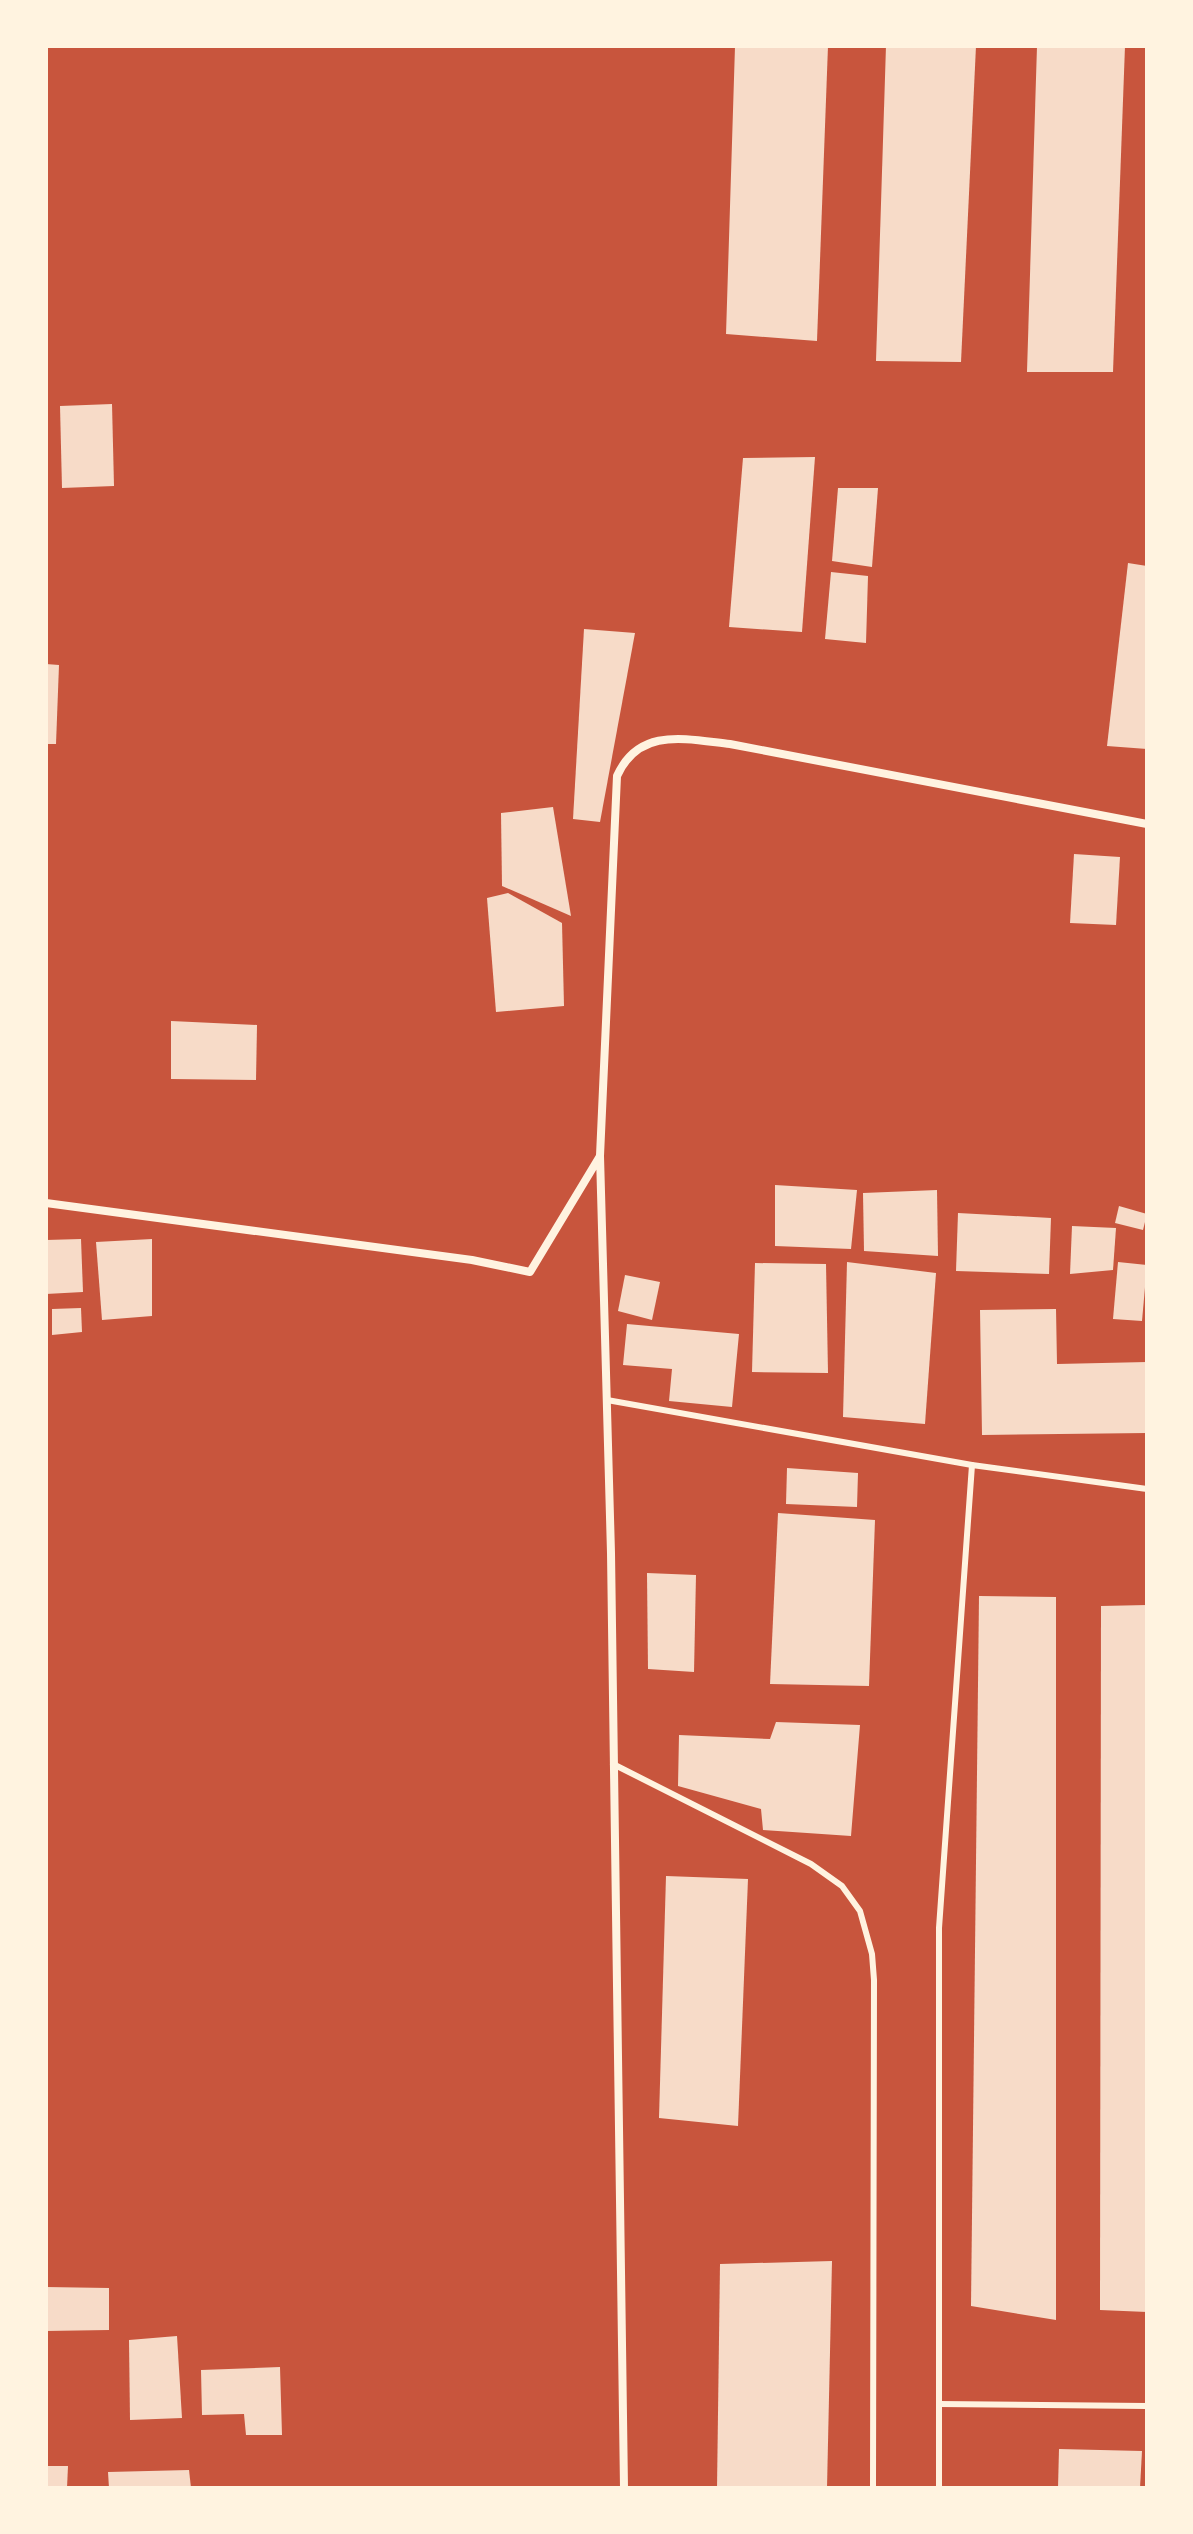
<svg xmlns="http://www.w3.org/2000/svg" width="1193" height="2534" font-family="Mulish,sans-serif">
<rect width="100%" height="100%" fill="#c8553d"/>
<g fill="#f7dbc8">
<path d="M735 46H828L817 341 726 334Z"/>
<path d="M886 46H976L961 362 876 361Z"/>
<path d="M1037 46H1125L1113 372H1027Z"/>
<path d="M112 404 114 486 62 488 60 406Z"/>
<path d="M815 457 802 632 729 627 743 458Z"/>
<path d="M838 488H878L872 567 832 561Z"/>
<path d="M1128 563 1147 566V749L1107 746Z"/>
<path d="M831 572 868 576 866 643 825 639Z"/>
<path d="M584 629 635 633 600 822 573 819Z"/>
<path d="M46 664 59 665 56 744H46Z"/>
<path d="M553 807 571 916 502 886 501 813Z"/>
<path d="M1074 854 1120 857 1116 925 1070 923Z"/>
<path d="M508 893 562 923 564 1006 496 1012 487 898Z"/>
<path d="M171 1021 257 1025 256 1080 171 1079Z"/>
<path d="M775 1185 857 1190 851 1249 775 1246Z"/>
<path d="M937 1190 938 1256 864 1251 863 1193Z"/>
<path d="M1119 1206 1147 1214 1143 1230 1115 1223Z"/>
<path d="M958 1213 1051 1218 1049 1274 956 1271Z"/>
<path d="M1072 1226 1116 1228 1113 1270 1070 1274Z"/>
<path d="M81 1239 83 1292 46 1294V1240Z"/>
<path d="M152 1239V1316L102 1320 96 1242Z"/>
<path d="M847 1262 936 1273 925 1424 843 1417Z"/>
<path d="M1118 1262 1147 1265 1142 1321 1113 1319Z"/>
<path d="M755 1263 826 1264 828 1373 752 1372Z"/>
<path d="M625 1275 660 1282 652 1320 618 1311Z"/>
<path d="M81 1308 82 1332 52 1335V1309Z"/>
<path d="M1056 1309 1057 1364 1147 1362V1433L982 1435 980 1310Z"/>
<path d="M627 1324 739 1334 732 1407 669 1401 672 1369 623 1365Z"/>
<path d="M787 1468 858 1473 857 1507 786 1504Z"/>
<path d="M778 1513 875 1520 869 1686 770 1684Z"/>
<path d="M647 1573 696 1575 694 1672 648 1669Z"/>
<path d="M979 1596 1056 1597V2320L971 2306Z"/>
<path d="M1147 1605V2312L1100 2310 1101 1606Z"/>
<path d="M776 1722 860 1725 851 1836 763 1830 761 1809 678 1786 679 1735 770 1739Z"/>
<path d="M666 1876 748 1879 738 2126 659 2118Z"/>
<path d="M832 2261 827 2488H717L720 2264Z"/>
<path d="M46 2287 109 2288V2330L46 2331Z"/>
<path d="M177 2336 182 2418 130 2420 129 2340Z"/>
<path d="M280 2367 282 2435H246L244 2414 202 2415 201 2370Z"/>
<path d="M1059 2449 1142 2451 1140 2488H1058Z"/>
<path d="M46 2466H68L67 2488H46Z"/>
<path d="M189 2470 191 2488H109L108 2472Z"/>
</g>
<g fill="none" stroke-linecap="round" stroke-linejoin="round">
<g stroke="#fff3e0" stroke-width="6">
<path d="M607 1400 972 1465"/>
<path d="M613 1764 811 1864 842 1886 860 1911 872 1954 874 1980 873 2488"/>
<path d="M939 2404 1147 2406"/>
<path d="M939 2488V1928L972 1465 1147 1489"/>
</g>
<g stroke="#fff3e0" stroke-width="8">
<path d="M600 1156 617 776C639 727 685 739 730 744L1147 824"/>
<path d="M46 1203 472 1260 530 1272 600 1156 611 1553 624 2488"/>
</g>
</g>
<rect width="1193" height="2534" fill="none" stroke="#fff3e0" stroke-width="96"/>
</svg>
